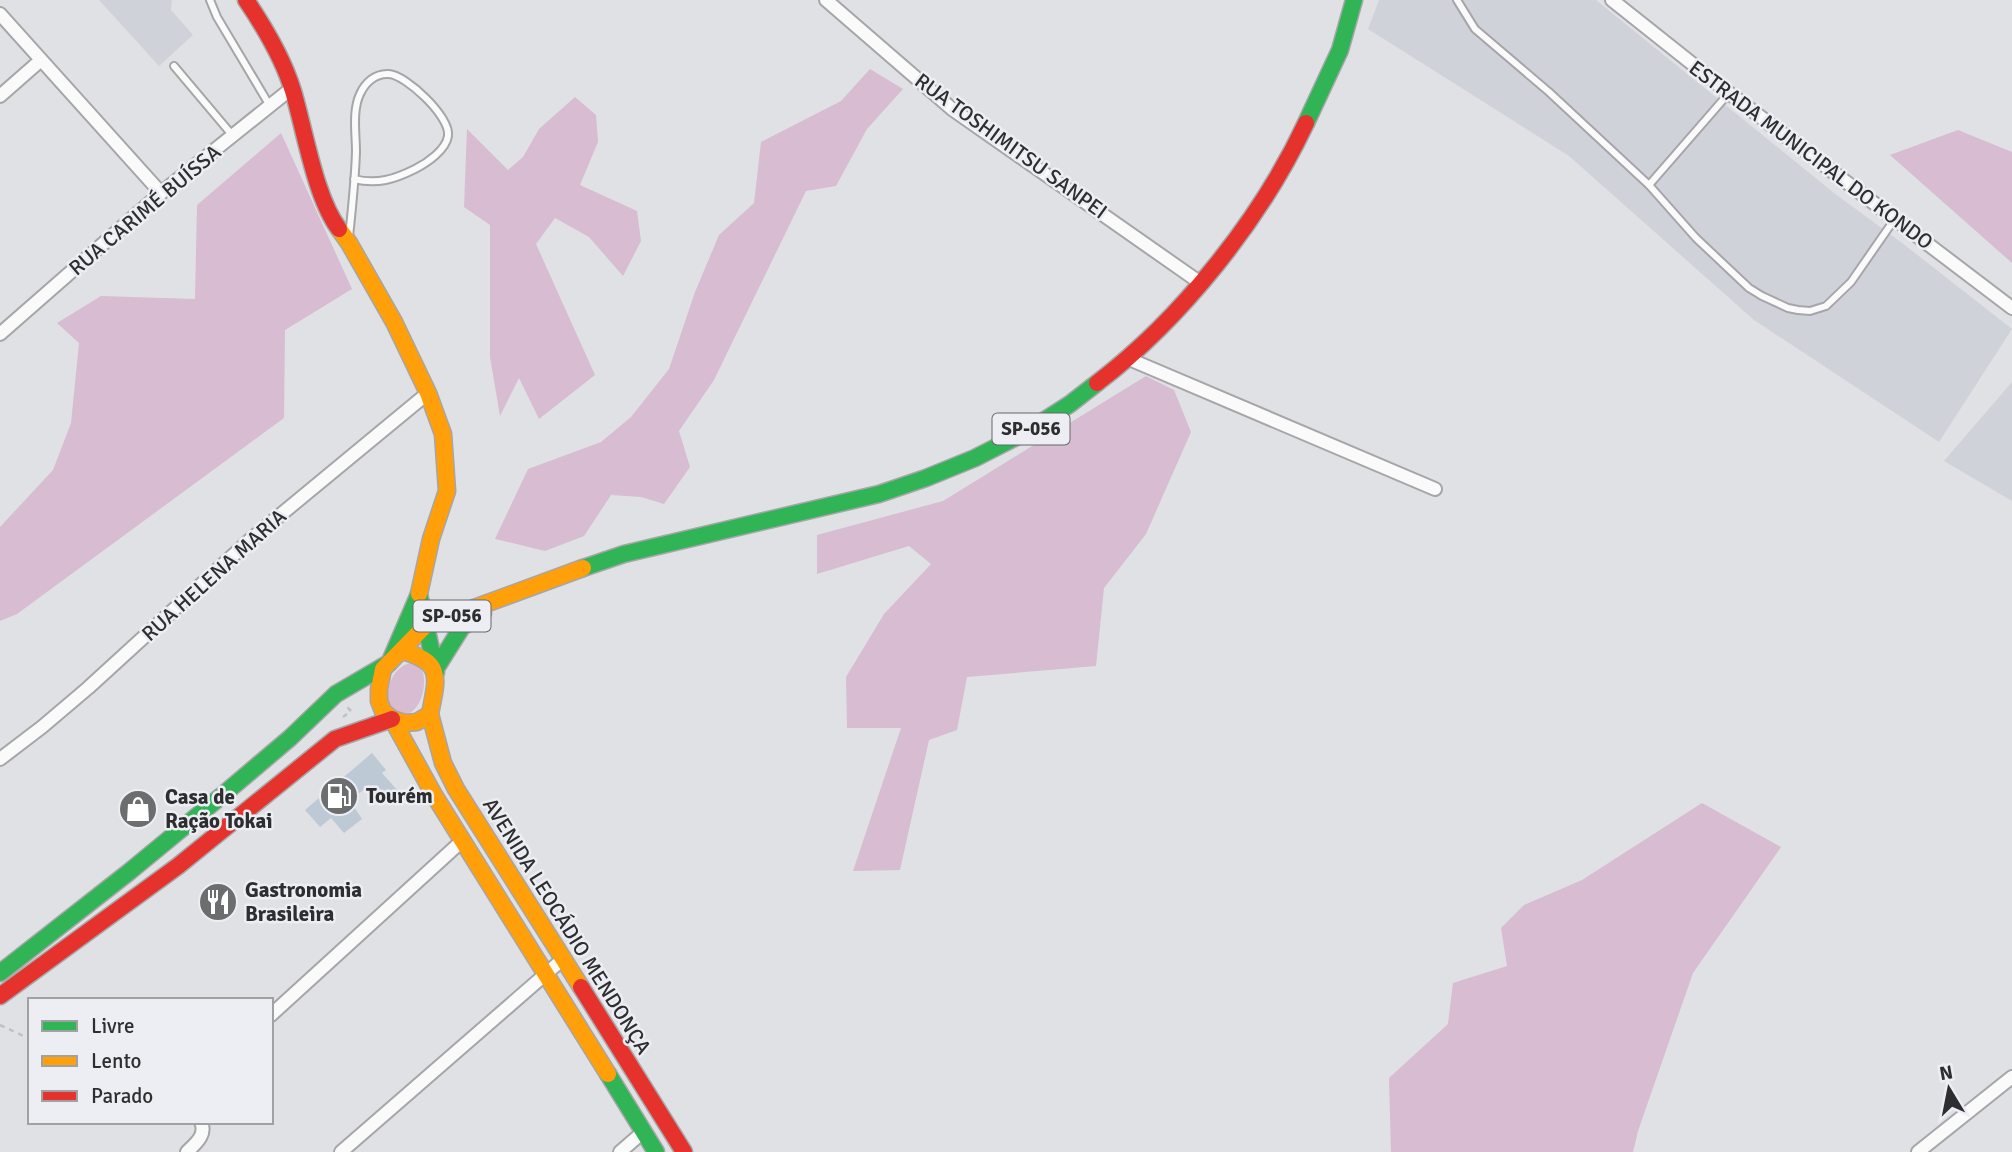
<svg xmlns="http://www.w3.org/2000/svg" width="2012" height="1152" font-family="Signika,sans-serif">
<rect width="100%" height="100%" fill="#e0e1e5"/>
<g fill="#d0d2da">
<path d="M99 0H172L171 10 193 35 159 66Z"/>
<path d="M1379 0H1596L1834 193 1906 246 2012 329 1939 442 1754 320 1569 156 1368 29Z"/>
<path d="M2012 382V501L1944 461Z"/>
</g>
<g fill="#d7bcd2">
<path d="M870 69 903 89 867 129 836 186 806 191 714 380 679 431 690 467 664 504 641 497 611 495 584 536 545 551 495 539 528 469 601 442 631 417 669 369 695 292 719 235 754 203 761 142 841 101Z"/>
<path d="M575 97 596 115 598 142 580 185 637 211 641 241 623 276 589 237 555 218 536 244 595 375 539 419 519 378 500 416 490 357V225L464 207 467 129 508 170 523 157 539 129Z"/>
<path d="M1958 130 2012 152V263L1890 155Z"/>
<path d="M281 133 352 289 285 330 284 418 17 614 0 621V527L53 470 71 423 79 343 57 323 101 296 195 299 197 205Z"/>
<path d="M1146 376 1174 390 1191 432 1146 534 1104 588 1096 666 967 677 957 730 929 740 900 870 853 871 901 728H847L846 677 884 614 931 564 909 546 817 574V535L943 501Z"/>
<path d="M410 663 420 665C432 685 416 726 395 711 392 708 390 705 388 702 387 684 393 668 410 663Z"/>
<path d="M1702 803 1781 847 1693 973 1638 1131 1633 1152H1391L1389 1078 1448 1024 1453 983 1507 966 1501 928 1524 905 1582 880Z"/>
</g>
<path fill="#bdc9d4" d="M372 753 386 770 382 773 398 791 383 803 369 785 350 801 362 819 344 833 331 818 320 827 305 810Z"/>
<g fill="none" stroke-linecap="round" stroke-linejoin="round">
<defs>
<g id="lane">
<path d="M210 0 217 17 270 106"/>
<path d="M1457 0 1475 29 1549 92 1649 185 1696 238 1749 288 1762 296 1788 308 1798 310 1810 311 1826 306 1851 282 1894 220"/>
<path d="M174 66 233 136"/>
<path d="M1649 185 1729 93"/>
<path d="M349 237C352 209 355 181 356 152 356 134 352 111 360 94 365 83 375 73 389 74 406 75 451 117 448 136 446 150 427 163 415 169 395 179 377 185 354 179"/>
</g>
<g id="street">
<path d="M826 0 952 109 1202 284"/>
<path d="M1612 0 1729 93 2012 308"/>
<path d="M0 14 161 193"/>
<path d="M0 96 41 60"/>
<path d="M0 334 161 193 292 88"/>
<path d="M1129 359 1435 489"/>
<path d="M0 759 42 727 88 688 250 540 428 393"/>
<path d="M271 1015 463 840"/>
<path d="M187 1152C195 1144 207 1135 201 1122"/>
<path d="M341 1152 563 959"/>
<path d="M620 1152 643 1132"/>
<path d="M1918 1152 2012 1077"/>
</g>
<g id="fast">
<path d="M1306 123 1340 50 1354 0"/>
<path d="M583 568 624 554 879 494 926 478 975 458 1028 431 1070 404 1097 383"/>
<path d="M391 659 419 594 436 672"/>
<path d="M435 670 462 627 483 613"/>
<path d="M0 973 129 872 225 793 290 738 336 694 389 663"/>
<path d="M608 1074 656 1152"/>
</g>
<g id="slow">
<path d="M339 229 349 243 394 322 428 393 443 434 447 491 431 539 419 594"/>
<path d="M402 651C444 662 437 678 430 714L417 722 405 723 392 719 383 711 379 701V689L383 669 425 626 583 568"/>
<path d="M430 714 443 763 456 789 581 987"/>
<path d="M392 719 434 795 608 1074"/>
</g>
<g id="jam">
<path d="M246 0C265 28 283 58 293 91 305 131 315 197 339 229"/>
<path d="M1097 383C1181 319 1261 219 1306 123"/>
<path d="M581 987 684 1152"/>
<path d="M0 996 178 866 335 739 392 719"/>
</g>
</defs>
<use href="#lane" stroke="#a6a6a9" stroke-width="10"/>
<use href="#street" stroke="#a6a6a9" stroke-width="16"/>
<use href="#fast" stroke="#a6a6a9" stroke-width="19"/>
<use href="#slow" stroke="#a6a6a9" stroke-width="19"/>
<use href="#jam" stroke="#a6a6a9" stroke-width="19"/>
<g stroke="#c1c1c1" stroke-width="2.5" stroke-dasharray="5 5" stroke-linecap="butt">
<path d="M343 717 351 711 347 707"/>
<path d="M0 1025 30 1039"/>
</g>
<use href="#lane" stroke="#fafafb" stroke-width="6"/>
<use href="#street" stroke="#fafafb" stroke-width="12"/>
<use href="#fast" stroke="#30b455" stroke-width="16"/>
<use href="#slow" stroke="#ff9f0a" stroke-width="16"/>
<use href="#jam" stroke="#e5322d" stroke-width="16"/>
</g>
<defs>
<symbol id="fuel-disc" viewBox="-11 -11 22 22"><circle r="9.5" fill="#6c6d6f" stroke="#eceef3"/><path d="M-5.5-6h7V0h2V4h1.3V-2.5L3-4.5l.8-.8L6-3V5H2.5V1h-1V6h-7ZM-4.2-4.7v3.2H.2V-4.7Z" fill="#fff"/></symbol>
<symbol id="shop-disc" viewBox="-11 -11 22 22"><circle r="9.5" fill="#6c6d6f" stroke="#eceef3"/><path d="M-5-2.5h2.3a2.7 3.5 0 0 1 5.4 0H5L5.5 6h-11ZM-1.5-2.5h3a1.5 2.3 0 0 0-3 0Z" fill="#fff"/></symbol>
<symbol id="restaurant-disc" viewBox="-11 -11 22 22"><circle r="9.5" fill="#6c6d6f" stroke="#eceef3"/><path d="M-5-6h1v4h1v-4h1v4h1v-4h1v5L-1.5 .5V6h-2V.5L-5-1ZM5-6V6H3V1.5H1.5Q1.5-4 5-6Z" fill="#fff"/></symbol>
</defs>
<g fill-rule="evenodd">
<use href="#fuel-disc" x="317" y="774" width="44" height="44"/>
<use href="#shop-disc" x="116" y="787" width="44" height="44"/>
<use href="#restaurant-disc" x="196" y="880" width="44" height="44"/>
</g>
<g text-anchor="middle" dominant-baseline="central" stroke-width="5" stroke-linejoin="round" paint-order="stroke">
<g fill="#eceef3" stroke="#67686a" stroke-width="2">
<rect x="992.5" y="413.5" width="77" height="31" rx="5"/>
<rect x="413.5" y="600.5" width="77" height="31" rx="5"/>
</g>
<g font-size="19" font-weight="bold" fill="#2e2e30">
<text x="1031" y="429">SP-056</text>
<text x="452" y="616">SP-056</text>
</g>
<g font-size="21" fill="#2e2e30" stroke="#eceef3">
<text transform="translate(1011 146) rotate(36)">RUA TOSHIMITSU SANPEI</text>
<text transform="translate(1811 155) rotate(37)">ESTRADA MUNICIPAL DO KONDO</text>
<text transform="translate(145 210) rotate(-40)">RUA CARIMÉ BUÍSSA</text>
<text transform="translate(214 575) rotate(-42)">RUA HELENA MARIA</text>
<text transform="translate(567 926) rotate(58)">AVENIDA LEOCÁDIO MENDONÇA</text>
</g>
<g font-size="21" font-weight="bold" fill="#2e2e30" stroke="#eceef3" text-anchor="start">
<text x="366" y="796">Tourém</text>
<text x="165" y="797">Casa de<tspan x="165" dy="24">Ração Tokai</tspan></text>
<text x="245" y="890">Gastronomia<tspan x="245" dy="24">Brasileira</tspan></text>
</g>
</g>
<rect x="28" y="998" width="245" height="126" fill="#eceef3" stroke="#a0a1a5" stroke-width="2"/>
<rect x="42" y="1021" width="35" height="10" fill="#30b455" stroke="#a0a1a5" stroke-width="2"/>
<text x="91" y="1033" font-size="21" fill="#2e2e30">Livre</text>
<rect x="42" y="1056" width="35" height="10" fill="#ff9f0a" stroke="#a0a1a5" stroke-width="2"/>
<text x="91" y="1068" font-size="21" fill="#2e2e30">Lento</text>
<rect x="42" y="1091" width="35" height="10" fill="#e5322d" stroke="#a0a1a5" stroke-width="2"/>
<text x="91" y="1103" font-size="21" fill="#2e2e30">Parado</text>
<g transform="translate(1949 1089) rotate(350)" stroke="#eceef3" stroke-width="5" paint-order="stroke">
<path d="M0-5L12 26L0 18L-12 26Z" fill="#2e2e30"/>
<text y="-10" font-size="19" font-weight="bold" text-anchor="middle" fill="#2e2e30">N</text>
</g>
</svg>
